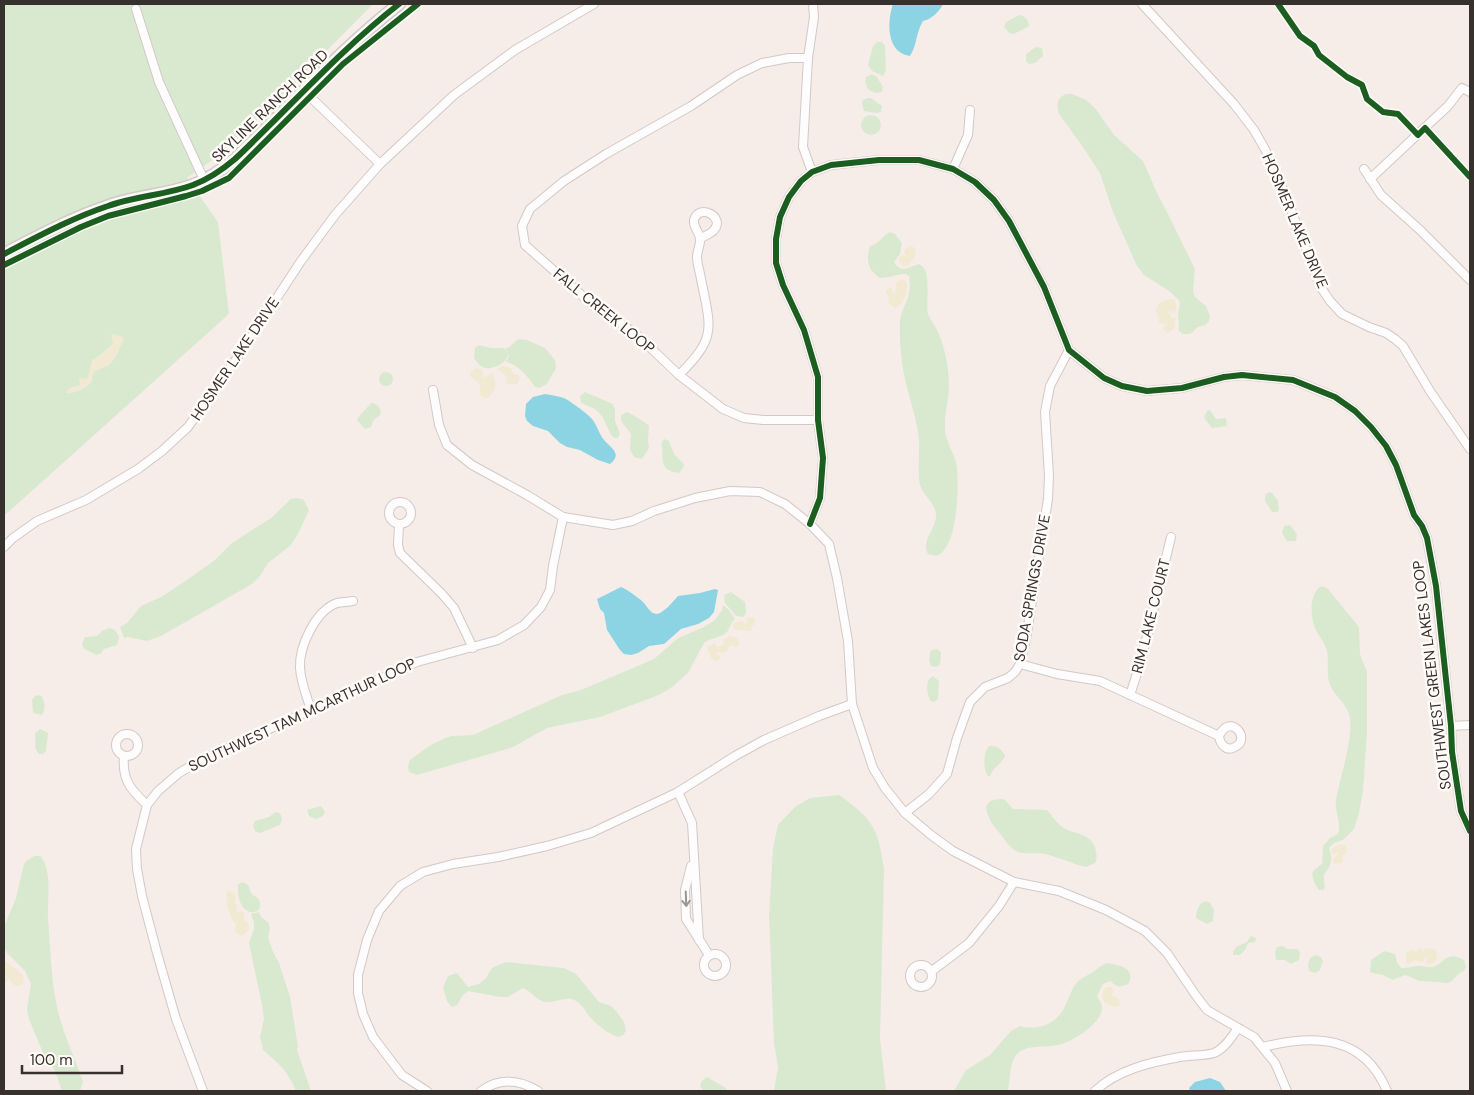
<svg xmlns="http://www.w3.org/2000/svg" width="1474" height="1095" font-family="'DM Sans',sans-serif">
<rect width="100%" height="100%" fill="#f6ede9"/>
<g fill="#d9e9d0">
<path d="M4 4H373L231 147 187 178 218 222 229 314 4 516Z"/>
<path d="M1019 15C1025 16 1029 20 1029 26L1014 34 1009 33 1004 27 1006 22Z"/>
<path d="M877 42H882L885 46 886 70 883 76 872 71 868 65 873 46Z"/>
<path d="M1036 47 1042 48 1043 56 1035 63 1029 64 1026 61V54Z"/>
<path d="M872 74 877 77 883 87 882 92C872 95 863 88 866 77Z"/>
<path d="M1066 94H1072L1086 100 1095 108 1114 135 1143 161 1157 193 1167 212 1195 269 1193 291 1195 297 1206 306 1210 316 1209 321 1205 325 1198 327 1190 334H1183L1179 331 1178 313 1180 303 1178 299 1169 291 1144 275 1137 266 1113 212 1100 173 1083 147 1059 114C1056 105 1057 98 1066 94Z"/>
<path d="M867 98H871L882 106 881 112 876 113 864 111 862 104 863 100Z"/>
<circle cx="871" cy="125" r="10"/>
<path d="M890 232 895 234 902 243 900 254 894 262C901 274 909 267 919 264 933 270 925 301 928 314 930 319 934 325 937 330 945 347 948 364 949 382 950 397 944 413 945 428 945 442 956 455 957 468 959 488 958 549 936 556L928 554C920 540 937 529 936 515 936 503 923 496 920 485 917 470 920 454 919 439 916 413 905 388 902 362 901 354 898 322 901 316 906 299 912 296 909 276L906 274C897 274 889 278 880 278 867 269 866 260 870 246 881 243 881 236 890 232Z"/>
<path d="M519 339 527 340 545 348 555 360 556 368 547 384 539 388 535 387C528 377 519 365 506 362L509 356 505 348C512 348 513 341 519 339Z"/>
<path d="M479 345 491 348H503C505 349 507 352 508 354 509 362 492 370 486 368 480 367 477 362 474 358L475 348Z"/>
<circle cx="386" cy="379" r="7"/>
<path d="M585 392 613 404 615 410V421L620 434 618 438H614C606 430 606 417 596 410 592 407 586 405 581 403L580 396Z"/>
<path d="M371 403C377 403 381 408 381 414L373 421 371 427 365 429 358 421 357 419Z"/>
<path d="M1210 410 1216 419 1226 418 1227 426 1212 428 1204 418 1207 411Z"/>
<path d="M627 412C630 413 647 423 649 426L648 440 649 448 642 459 634 457 630 450 631 434 621 421V415Z"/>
<path d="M664 439 669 441 674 454 684 464 683 468 679 473C662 471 663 464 662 450 662 445 660 443 664 439Z"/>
<path d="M1269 492 1272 493 1278 501 1279 510 1277 512H1272L1265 501V495Z"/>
<path d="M296 498 303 499 309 510 299 532 291 545 268 563 260 576 252 584 161 636 147 641 128 637 124 638 120 627 127 623 141 606 161 597 187 580 215 560 232 543 271 518 291 499Z"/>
<path d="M1290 525 1297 534 1296 541H1287L1282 533 1284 526Z"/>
<path d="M1322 586 1328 589 1359 627 1360 654 1367 672V733L1363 791 1359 813 1354 829 1343 840 1334 843 1329 848C1330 852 1332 856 1331 860 1329 875 1321 868 1325 888L1323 890H1319C1315 884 1311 878 1313 871L1322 864 1323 846 1330 838 1338 834C1342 822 1334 812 1336 800 1340 777 1353 740 1350 718 1348 704 1335 697 1330 685 1326 675 1329 662 1327 651 1325 642 1318 636 1315 628 1310 616 1309 592 1322 586Z"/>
<path d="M731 592 745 602 746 613 743 617 736 616 725 603 724 595Z"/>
<path d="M723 605 729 610 735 619C730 623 730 629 726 633 720 638 710 638 704 643L688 673 672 687 659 695 600 717 547 728 513 747 500 751 417 775 409 772 408 766 410 760 429 746 445 738 452 736 473 735 562 695 581 690 654 659 678 638 704 627 715 620 722 610Z"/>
<path d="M109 628C114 628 117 632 119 637L117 645 104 649 101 653 97 655 84 649 82 643 85 637 97 636 102 631Z"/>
<path d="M937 649 941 652 940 665 936 667 931 666 929 660 931 650Z"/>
<path d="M933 676 939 681 938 699 934 702 931 701C927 696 926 684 929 679Z"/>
<path d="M40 695C45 699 46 710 42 715L33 713 32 700 35 696Z"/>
<path d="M40 729 48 733C48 738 46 745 46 751L43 754H39L35 748C36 743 35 738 35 733Z"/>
<path d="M989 746C996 745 1002 749 1005 756 1002 764 993 767 990 776H988C983 770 983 753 989 746Z"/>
<path d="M839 795C873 819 878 828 884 869L880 1039 886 1091H774L778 1067 774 1043 769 915 773 848 778 825 795 807 810 798Z"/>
<path d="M1002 799 1005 800 1013 809 1047 810C1052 815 1055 821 1060 825 1072 836 1094 831 1096 852 1097 856 1097 859 1095 863L1086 867C1073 864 1058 857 1045 854 1037 852 1027 855 1018 852 1009 848 1003 837 997 830 987 817 977 799 1002 799Z"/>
<path d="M321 806 325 812 323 816 316 819 309 816 307 810Z"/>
<path d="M275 812 280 813 282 819 280 825 260 833 255 831 253 826 255 821 269 817Z"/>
<path d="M34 856H40C53 869 47 902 48 919 51 954 51 992 62 1025 68 1045 77 1063 83 1082L80 1091H62L55 1071 43 1053 29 1019 27 1009 31 984 25 971 8 954 4 948V927L16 898 23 868 25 862Z"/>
<path d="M243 882 248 885C250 888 250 893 253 895 257 898 257 896 259 900 267 917 235 920 238 884Z"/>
<path d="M1206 901 1210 903 1214 910 1213 921 1207 924 1196 918C1196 911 1198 903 1206 901Z"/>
<path d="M259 912 261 917 269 923 270 930 268 937 273 952 279 963 290 997 298 1047 297 1050 311 1091H296C288 1071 279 1064 263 1050L260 1037 264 1019 262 1005 249 943 254 929V923L251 914Z"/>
<path d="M1251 936 1256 938 1255 942 1248 943 1245 950 1240 955H1233V952L1236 947 1247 942Z"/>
<path d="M1283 946 1287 949H1298L1300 953 1299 960 1291 964 1285 960H1276L1275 951 1277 947Z"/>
<path d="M1384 951 1395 954 1397 962 1401 968C1407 968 1410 967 1416 966 1422 965 1427 968 1432 967 1444 965 1446 949 1464 960L1466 967 1464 971C1456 974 1454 981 1448 983 1446 983 1422 981 1420 981 1415 980 1410 976 1405 975L1393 980 1383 975 1372 973 1370 972 1371 960Z"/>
<path d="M1315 955 1321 957 1323 961 1320 970 1315 973 1309 971 1308 965 1310 958Z"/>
<path d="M506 962 564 968 576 974 599 1002 611 1006 616 1011 624 1022 626 1031 623 1035 618 1037C608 1034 596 1024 589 1016 585 1011 582 1004 576 1001 567 995 556 1003 546 1002 537 1001 531 991 523 988L508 997H500L468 991 463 995 457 1005 452 1007 447 1001 443 988 448 976 457 973 468 987 479 984 486 978 492 968Z"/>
<path d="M1107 963C1119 965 1137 968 1128 984 1119 988 1117 987 1110 981L1103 984 1097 996C1099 1000 1103 1005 1102 1010 1099 1025 1072 1042 1058 1045 1045 1048 1027 1044 1017 1054 1009 1063 1010 1080 1008 1091H954L966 1070 990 1055 1011 1031 1020 1026C1038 1031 1057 1024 1065 1006 1068 1000 1070 994 1073 988 1080 976 1088 977 1097 969 1101 966 1102 965 1107 963Z"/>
<path d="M707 1077 726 1088 728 1091 703 1090 700 1086 702 1081Z"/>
</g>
<g fill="#f2e9d2">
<path d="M912 246 915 249 916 255 908 265 903 266 899 262V257L903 255 907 257 904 252 905 249Z"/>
<path d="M901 279 906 281C910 290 903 306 894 308L888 302 889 297 886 294V290L891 287 895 295 896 282Z"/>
<path d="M1170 299 1175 300 1177 309 1174 313 1169 311 1167 312 1171 314V317L1177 319 1175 323V328L1168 333 1165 331 1163 328 1168 323 1162 324 1159 322 1156 309 1159 303Z"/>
<path d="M113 334 123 337 124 339C120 347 117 357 110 364 106 368 96 368 93 374 92 377 93 380 91 382 86 389 74 394 66 393L69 388 80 385 79 378 85 379 88 377 92 360C100 356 105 350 113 344L111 335Z"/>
<path d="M503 366 511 368 513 374 519 375 520 379 517 384H507L506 376 498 370 499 368Z"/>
<path d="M477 368 482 370 484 378 493 373C497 383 497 391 488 398H483L480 395V385L470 376 472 370Z"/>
<path d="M749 617 754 618 755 621 754 625 751 626 752 629 751 631 735 630 733 625 735 622 742 621 746 625 747 619Z"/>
<path d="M729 636 737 638 739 644 736 647 730 645C727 653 725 653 717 652L716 654 720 656V659L716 661 712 660 707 647 715 643 717 647 723 645 724 640Z"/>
<path d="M1342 844 1345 845 1347 848 1346 853 1343 856 1342 863 1334 864 1332 860 1339 852 1333 854 1331 850 1334 847Z"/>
<path d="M227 891 234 892 236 897 234 902 237 906 236 912 241 911 244 913V920L248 923 249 930 242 936 235 932 236 924C229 917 225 900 227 891Z"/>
<path d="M1426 948 1434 949 1437 952C1437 958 1436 964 1429 964L1426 963 1427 958 1426 957 1422 963 1415 960 1409 964 1406 963V953L1413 949 1416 952 1419 949H1422L1424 954V950Z"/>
<path d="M4 960 23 975 24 978 23 984 18 986 12 984 9 977 7 982H4Z"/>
<path d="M1106 987H1112L1113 991 1112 996 1119 999 1120 1004 1118 1007C1106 1007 1097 997 1106 987Z"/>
</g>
<g fill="#8cd4e3">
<path d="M893 4H943C939 12 932 19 923 21 916 32 917 45 910 56 886 53 887 21 893 4Z"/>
<path d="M545 394C551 395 558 396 564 398 570 401 588 414 592 419 597 425 599 434 604 440 611 448 623 454 610 464L598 460 580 450 567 447 560 443 548 431 533 426 527 421 525 416 526 404 533 397Z"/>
<path d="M621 587C628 590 636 596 642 601 648 606 652 620 663 611 669 607 673 601 678 596L700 593 715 589 718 590 714 612 709 618 698 624 681 629 664 644 649 646 638 653 631 655 624 654 620 650 607 630 604 613 600 609 597 599Z"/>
<path d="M1210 1078 1220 1082 1226 1091H1190L1189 1088 1195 1082Z"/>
</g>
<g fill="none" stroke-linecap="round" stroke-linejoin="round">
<defs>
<g id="street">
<path d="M1142 4 1234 104 1254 130 1266 151 1285 194 1320 286 1330 301 1342 314 1369 327 1386 333 1395 339 1403 346 1430 391 1470 449"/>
<path d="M136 9 159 82 204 180"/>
<path d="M808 58H789L762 63 737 75 691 106 606 154 564 181 530 209 522 226 525 245 595 307 635 333 679 375 723 409 744 418 763 420H818"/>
<path d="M380 164 454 95 515 50 594 4"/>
<path d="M953 169 968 135 970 110"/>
<path d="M1364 169 1381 195 1420 230 1470 280"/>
<path d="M812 172 803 147 808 58 814 17 813 4"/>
<path d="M1370 179 1448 106 1462 88 1470 92"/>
<path d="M679 375C717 337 711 329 701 279 700 272 697 264 697 257 697 251 701 244 700 238 699 232 693 227 694 220 699 202 727 218 713 231 710 234 704 236 700 239"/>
<path d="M433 390 439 425 447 445 472 465 527 495 563 517 613 525 632 521 654 511 695 498 730 491 760 492 785 504 810 524 829 544 837 578 848 641 852 704 873 768 885 788 905 813 931 835 953 851 1014 882 1059 891 1106 910 1145 931 1167 953 1197 997 1207 1010 1254 1037 1275 1063 1287 1091"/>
<circle cx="400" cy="513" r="11"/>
<path d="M399 524 398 545 400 553 442 594 454 608 473 648"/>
<path d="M810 524 820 498 823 458 818 420V377L804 330 783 285 776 263V239L780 217 789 197 801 181 812 172 831 165 879 160H919L953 169 975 182 994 200 1009 221 1044 287 1069 350 1104 378 1122 386 1147 391 1182 388 1224 377 1242 375 1293 380 1335 397 1355 411 1371 427 1386 446 1396 465 1414 515 1422 526 1427 538 1436 586 1451 726 1452 752 1461 811 1470 831"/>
<path d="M4 547 13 538 37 521 86 500 138 469 162 451 188 427 242 351 301 261 335 215 380 164 304 91"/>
<path d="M1020 664 1057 674 1100 681 1219 736C1230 712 1252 739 1235 747 1226 752 1220 744 1219 736"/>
<path d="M1130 695 1141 661 1171 537"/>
<path d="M311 710C307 697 301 683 300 668 299 647 315 611 337 603 342 602 348 602 353 601"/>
<path d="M1451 726 1470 725"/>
<circle cx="127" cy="745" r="11"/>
<path d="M124 756C122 780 130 789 147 805"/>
<path d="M678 792 692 823 699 940"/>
<path d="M905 813 929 794 947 774 957 738 970 702 985 687 1008 678 1015 672 1020 664 1026 639 1048 499 1049 475 1045 412 1050 386 1069 350"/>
<path d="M691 866 685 890 686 919 709 955"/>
<circle cx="715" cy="965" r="11"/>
<circle cx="921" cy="976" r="11"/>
<path d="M932 971 969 943 999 906 1014 882"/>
<path d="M1263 1047C1314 1034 1364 1035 1387 1091"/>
<path d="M203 1091 176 1019 157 953 142 896 137 869 136 849 147 805 158 791 179 773 201 760 417 662 498 640 524 625 541 607 550 590 553 566 563 517"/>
<path d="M427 1091 402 1075 373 1037 363 1014 358 993V975L367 940 379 911 400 886 423 872 453 864 498 857 547 846 591 833 678 792 735 756 764 740 819 716 852 704"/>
<path d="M481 1091C499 1078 519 1079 538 1091"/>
<path d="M1095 1091C1117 1070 1151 1062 1180 1057 1191 1055 1204 1056 1214 1053 1224 1049 1232 1037 1238 1028"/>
</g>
<path id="secondary" d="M4 254C37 237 72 218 108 206 135 196 166 195 193 185 209 179 222 170 235 159 290 107 340 50 399 4"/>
</defs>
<use href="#street" stroke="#d1c9c6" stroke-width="10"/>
<use href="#secondary" stroke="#d1c9c6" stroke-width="14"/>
<use href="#street" stroke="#fefcfc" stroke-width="8"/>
<use href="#secondary" stroke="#f9f6f4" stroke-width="11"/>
<defs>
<g id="cycleway">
<path d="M1278 4 1300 36 1314 46 1319 55 1347 77 1362 85 1367 99 1383 112 1398 114 1418 135 1425 128 1470 177"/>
<path d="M4 254C37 237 72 218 108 206 135 196 166 195 193 185 209 179 222 170 235 159 290 107 340 50 399 4"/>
<path d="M4 265 81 227 108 216 186 196 202 191 229 178 343 64 418 4"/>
<path d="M810 524 820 498 823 458 818 420V377L804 330 783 285 776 263V239L780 217 789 197 801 181 812 172 831 165 879 160H919L953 169 975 182 994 200 1009 221 1044 287 1069 350 1104 378 1122 386 1147 391 1182 388 1224 377 1242 375 1293 380 1335 397 1355 411 1371 427 1386 446 1396 465 1414 515 1422 526 1427 538 1436 586 1451 726 1452 752 1461 811 1470 831"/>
</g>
</defs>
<use href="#cycleway" stroke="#fefbf9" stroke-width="9"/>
<use href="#cycleway" stroke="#1b5e20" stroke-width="6"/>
</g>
<defs><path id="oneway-shaft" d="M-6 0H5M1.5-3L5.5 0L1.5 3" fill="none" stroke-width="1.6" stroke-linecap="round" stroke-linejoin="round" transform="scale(1.25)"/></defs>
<use stroke="#9a9695" href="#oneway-shaft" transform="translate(686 899) rotate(88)"/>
<g text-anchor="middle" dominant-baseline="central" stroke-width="5" stroke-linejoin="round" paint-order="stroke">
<g font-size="15" fill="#37312e" stroke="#fefbf9">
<text transform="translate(270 106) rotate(-44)">SKYLINE RANCH ROAD</text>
<text transform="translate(1295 221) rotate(67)">HOSMER LAKE DRIVE</text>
<text transform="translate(604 311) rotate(39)">FALL CREEK LOOP</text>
<text transform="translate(235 359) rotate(-56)">HOSMER LAKE DRIVE</text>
<text transform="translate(1032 588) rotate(-80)">SODA SPRINGS DRIVE</text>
<text transform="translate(1151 616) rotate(-76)">RIM LAKE COURT</text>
<text transform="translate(1432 675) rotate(-97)">SOUTHWEST GREEN LAKES LOOP</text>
<text transform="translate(302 715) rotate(-25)">SOUTHWEST TAM MCARTHUR LOOP</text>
</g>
</g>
<rect width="1474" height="1095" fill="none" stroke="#37312e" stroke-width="10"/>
<path d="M22 1065v8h100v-8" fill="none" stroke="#37312e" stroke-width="2.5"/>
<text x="30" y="1065" font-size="15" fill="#37312e" stroke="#fefbf9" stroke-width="4" paint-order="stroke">100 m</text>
</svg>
